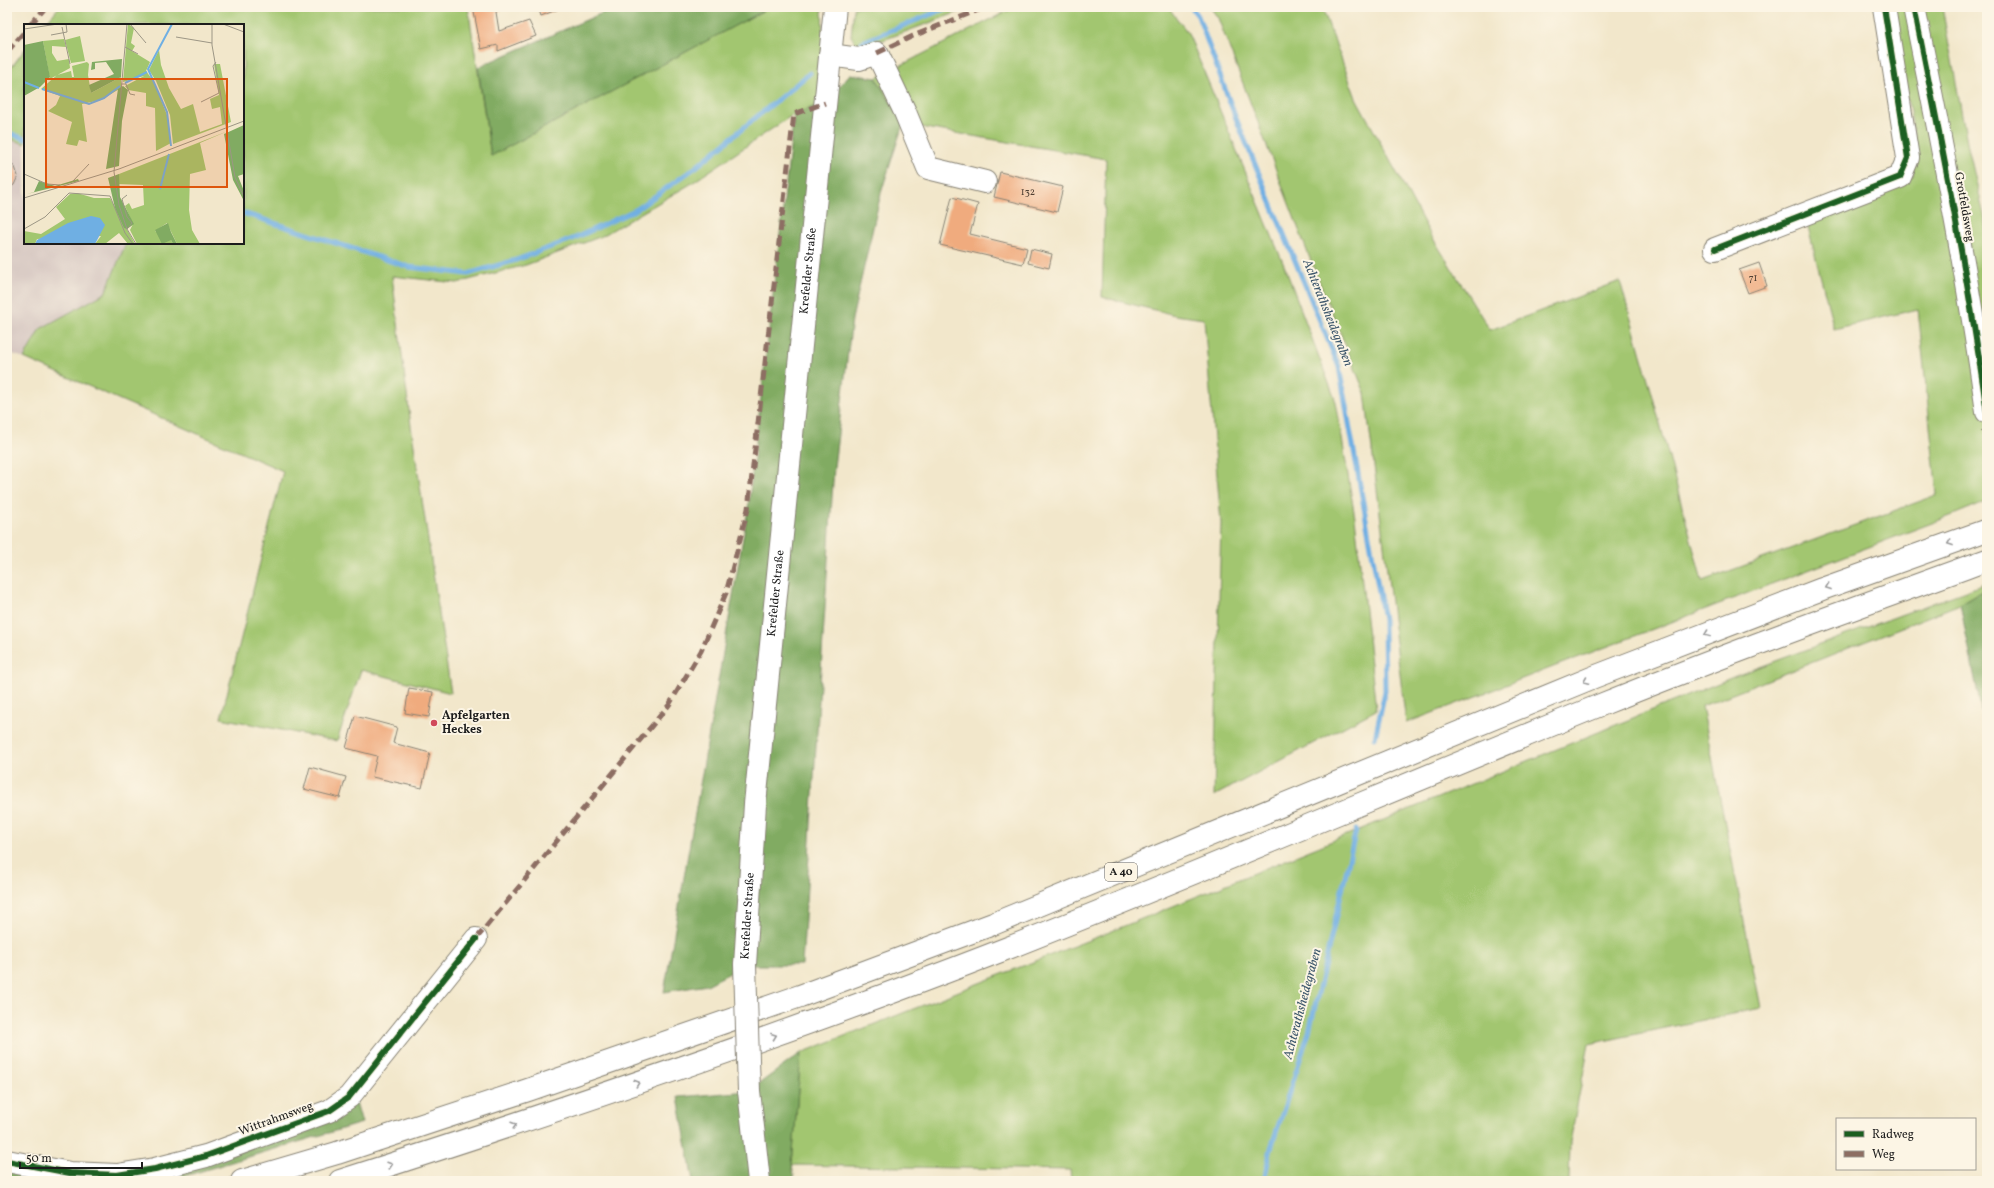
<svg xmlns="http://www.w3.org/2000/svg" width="1994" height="1188" font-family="Vollkorn,serif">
<rect width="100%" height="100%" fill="#fcf5e5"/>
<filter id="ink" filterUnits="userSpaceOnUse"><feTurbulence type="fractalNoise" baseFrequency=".025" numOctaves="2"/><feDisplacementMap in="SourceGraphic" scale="8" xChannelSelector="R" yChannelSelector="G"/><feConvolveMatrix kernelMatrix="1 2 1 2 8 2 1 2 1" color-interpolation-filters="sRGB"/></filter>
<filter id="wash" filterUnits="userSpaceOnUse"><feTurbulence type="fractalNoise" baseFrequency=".012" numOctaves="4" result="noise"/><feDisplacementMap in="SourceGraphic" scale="16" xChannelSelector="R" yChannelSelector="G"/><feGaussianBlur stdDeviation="0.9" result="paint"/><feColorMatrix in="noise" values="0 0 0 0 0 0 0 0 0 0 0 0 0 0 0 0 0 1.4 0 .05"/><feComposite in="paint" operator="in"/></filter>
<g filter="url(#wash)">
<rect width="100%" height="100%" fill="#f2e7cb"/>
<path fill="#d0c0bc" d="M7 138 25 144V243H126L105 293 40 329 24 358 7 352Z"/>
<g fill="#a2c66f" stroke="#5f7146">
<path d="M59 7H468L491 156 770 7H822L825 103 794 114 689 185 602 236 526 265 457 283 392 276 411 426 451 693 361 670 337 741 221 718 283 471 24 358 40 329 105 293 126 243H243V25H44Z"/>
<path d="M854 7H972L859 49 851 36Z"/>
<path d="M1015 7H1168L1188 33 1286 270 1336 402 1355 518 1376 710 1214 796 1221 523 1204 319 1175 315 1102 297 1106 159 903 124 876 78Z"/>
<path d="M1210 7H1322L1356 98 1429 232 1490 330 1620 281 1651 390 1702 581 1937 495 1918 309 1834 329 1807 224 1913 176 1916 145 1891 7H1942L1968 147 1987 228V501L1953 515 1406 723 1365 393 1312 264 1218 18Z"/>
<path d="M25 49V144L7 138V69L13 65Z"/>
<path d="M1987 583V588L1960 604 1702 706 1761 1008 1589 1044 1570 1142 1569 1181H1071L1070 1170 792 1165 801 1053 1112 931 1738 675Z"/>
</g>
<g fill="#81ab62" stroke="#4e643f">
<path d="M616 7H770L491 156 478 67Z"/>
<path d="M850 74 876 78 903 124 881 193 852 319 834 467 802 965H745L707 985 664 992 748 509 794 114 825 103Z"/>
<path d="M1987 588V740L1960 604Z"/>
<path d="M801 1053 792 1165 795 1181H693L678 1097 749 1091Z"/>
<path d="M356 1102 362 1123 168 1181H101Z"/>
<path d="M7 1168 91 1181H7Z"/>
</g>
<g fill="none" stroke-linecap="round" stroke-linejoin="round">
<g stroke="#6fafe3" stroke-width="5">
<path d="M1191 7 1198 16 1235 116 1339 367 1384 620 1385 691 1375 738"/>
<path d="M862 42 949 7"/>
<path d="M7 132 25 139"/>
<path d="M243 213 409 267 468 274 516 260 575 238 637 209 696 167 810 73"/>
<path d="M1264 1181 1271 1148 1309 1032 1356 830"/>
</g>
</g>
<g id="blocks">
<g fill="#f0ab7e">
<path d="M473 7H511L496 12 499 31 529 21 536 36 498 51V45L481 49Z"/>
<path d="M538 7H564L541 16Z"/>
<path d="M7 161 15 167 18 176 14 185 7 189Z"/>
<path d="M1000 172 1063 187 1057 212 994 197Z"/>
<path d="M952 197 978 204 970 234 1027 248 1023 264 940 245Z"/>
<path d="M1031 249 1052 254 1049 268 1028 263Z"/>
<path d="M1759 263 1767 286 1748 293 1739 270Z"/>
<path d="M409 688 433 692 429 717 405 713Z"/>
<path d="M355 716 397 727 393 743 430 753 422 788 372 777 377 756 346 748Z"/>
<path d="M310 767 346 777 340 798 304 789Z"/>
</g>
</g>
</g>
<g filter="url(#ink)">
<use href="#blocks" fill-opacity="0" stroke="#878274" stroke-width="1"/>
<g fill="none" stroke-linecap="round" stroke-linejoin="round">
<defs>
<g id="minor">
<path d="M1914 7C1941 141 1968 276 1987 412"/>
<path d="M830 55 859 59 877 53 905 112 928 168 985 182"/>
<path d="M1715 249 1900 177 1908 158 1884 7"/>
<path d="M7 1161 70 1173 117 1175 155 1169 206 1156 329 1111 349 1097 476 939"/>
</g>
<g id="major">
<path id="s1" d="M745 965 755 804 835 7"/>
<path d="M749 1091 759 1181"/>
</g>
<g id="highway">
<path d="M242 1181 337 1153 528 1090 800 996 993 924 1594 677 1822 589 1987 530"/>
<path d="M340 1181C565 1109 788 1034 1008 948 1206 870 1401 786 1598 706 1726 654 1857 607 1987 560"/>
</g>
</defs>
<use href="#minor" stroke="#878274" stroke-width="24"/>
<use href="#major" stroke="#878274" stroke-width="24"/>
<use href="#highway" stroke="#878274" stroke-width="24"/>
<path stroke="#878274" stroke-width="2.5" stroke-dasharray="1 3" stroke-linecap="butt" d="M1982 430 1987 446"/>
<use href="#minor" stroke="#fff" stroke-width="22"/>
<use href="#major" stroke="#fff" stroke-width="22"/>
<use href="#highway" stroke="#fff" stroke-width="22"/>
<defs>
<path id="major-bridge" d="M745 965 749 1091"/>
</defs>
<use href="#major-bridge" stroke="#878274" stroke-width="24" stroke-linecap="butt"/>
<use href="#major-bridge" stroke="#fff" stroke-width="22"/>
<g stroke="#8d6e63" stroke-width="5" stroke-dasharray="10 5" stroke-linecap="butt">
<path d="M30 25 46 7"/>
<path d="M7 52 25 31"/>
<path d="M877 53 913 36 986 7"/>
<path d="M476 939 669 705 701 651 726 593 748 509 794 114 825 103"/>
</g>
<defs>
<g id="cycleway">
<path d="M1914 7C1941 141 1968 276 1987 412"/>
<path d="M1715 249 1900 177 1908 158 1884 7"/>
<path d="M7 1161 70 1173 117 1175 155 1169 206 1156 329 1111 349 1097 476 939"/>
</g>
</defs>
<use href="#cycleway" stroke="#fcf5e5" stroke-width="8"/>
<use href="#cycleway" stroke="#1b5e20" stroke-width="6"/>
</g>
<defs><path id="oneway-chevron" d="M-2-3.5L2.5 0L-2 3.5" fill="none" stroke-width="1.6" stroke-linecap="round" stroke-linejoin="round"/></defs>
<g stroke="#999">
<use href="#oneway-chevron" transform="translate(1950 543) rotate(160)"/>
<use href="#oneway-chevron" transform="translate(1828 587) rotate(160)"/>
<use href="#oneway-chevron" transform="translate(1707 634) rotate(159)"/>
<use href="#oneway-chevron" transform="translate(1586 681) rotate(158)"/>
<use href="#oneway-chevron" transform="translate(774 1036) rotate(-20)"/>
<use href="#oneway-chevron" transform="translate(637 1083) rotate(-19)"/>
<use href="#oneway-chevron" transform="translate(514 1125) rotate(-18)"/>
<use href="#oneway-chevron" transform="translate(390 1165) rotate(-18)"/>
</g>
</g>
<circle fill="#d1495b" stroke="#fcf5e5" stroke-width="1.5" cx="434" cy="723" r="4"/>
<g text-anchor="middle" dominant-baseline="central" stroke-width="4" stroke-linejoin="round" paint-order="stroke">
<g font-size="10" fill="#514034">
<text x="1028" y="192">132</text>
<text x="1753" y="278">71</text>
</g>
<rect fill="#fcf5e5" stroke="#5f5d58" stroke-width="1" x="1105" y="863" width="32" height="18" rx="3"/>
<g font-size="11" font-weight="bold" fill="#1c1c1c">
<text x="1121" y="872">A 40</text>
</g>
<g font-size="12" fill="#1c1c1c" stroke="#fcf5e5">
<text transform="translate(1964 207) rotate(80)">Grotfeldsweg</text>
<text stroke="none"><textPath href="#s1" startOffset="697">Krefelder Straße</textPath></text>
<text stroke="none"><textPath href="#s1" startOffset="373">Krefelder Straße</textPath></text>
<text stroke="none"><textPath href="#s1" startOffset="49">Krefelder Straße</textPath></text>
<text transform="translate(276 1119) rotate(-20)">Wittrahmsweg</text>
</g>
<g font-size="12" font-weight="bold" fill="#1c1c1c" stroke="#fcf5e5" text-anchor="start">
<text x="442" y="716">Apfelgarten<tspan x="442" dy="14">Heckes</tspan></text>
</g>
<g font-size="13" font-style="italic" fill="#3d576c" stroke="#fcf5e5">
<text transform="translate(1327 313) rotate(68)">Achterathsheidegraben</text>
<text transform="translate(1303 1004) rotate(-75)">Achterathsheidegraben</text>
</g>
</g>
<g transform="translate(24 24)">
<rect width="220" height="220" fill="#f2e7cb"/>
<path d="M104 0 110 4 107 19 111 22 108 27 126 38 122 47 130 58 143 91 147 119 132 127 131 84 122 82V69L104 66 101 62 120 52 99 58ZM56 12 61 37 47 39 41 16ZM40 15 42 23 28 22V29L33 37 45 35 46 44 26 55 19 17ZM135 26 137 41 145 64 157 85 169 80 176 108 198 100 196 83 188 85 186 75 195 71 190 40H196L207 98 149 120 146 91 132 57 125 46ZM63 38 65 40 64 51 67 69 97 53V64L77 76 58 80 63 118 55 116 53 122 42 120 48 98 24 87 32 81 36 72 17 65 33 51 47 47 48 53H50L48 42ZM204 107 176 119 182 146 166 150 165 186 168 206 176 220H153L143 199 131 207 147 216 149 220H113L106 206 109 200 101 182 105 179 108 185 120 181 119 161 94 160 95 150ZM53 169 70 174H86L111 220H104L95 209 81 220H71L77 212 13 215 11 220H0V207L17 210 41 195 32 183 46 170Z" fill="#a2c66f"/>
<path d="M19 17 26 53 16 63 0 72V21ZM98 35 97 53 67 69 65 61 90 50 82 38 71 39V45L67 46 68 38ZM99 62 104 66 98 97 95 142 82 145 94 65ZM220 101V150L214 152 220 167V177L209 156 200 110ZM95 150 96 173 110 200 103 205 100 204 91 184 84 154ZM54 155 55 157 3 170 10 168 15 157 31 162ZM144 199 147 208 153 220H149L147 216 138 220 131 206Z" fill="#81ab62"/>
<path d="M67 192 76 194 81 201 71 220H11L13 216 44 199Z" fill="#6fafe3"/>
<path fill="none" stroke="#6fafe3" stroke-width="2" d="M0 58 15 64M101 59 123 48M18 65 65 80 80 74 96 62M147 122 143 88 124 45 148 0M136 165 145 130"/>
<path fill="none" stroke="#9c9685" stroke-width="1" d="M103 0 90 148 95 181 103 205 112 220M106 0 122 19M188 0V21L211 153 220 173M199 0 220 8M38 3 46 40M0 5 34 0M27 11 43 8 42 0M152 13 188 19M101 23 114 30M97 60H102L106 70 111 71M177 78 195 69 189 42 192 38M0 150 23 160 36 161M49 157 65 140M0 174 95 145 220 97M0 205 21 193 45 169 86 172 101 209 109 220M103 205 108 199 103 193 98 175 103 171"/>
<path fill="#de560d" fill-opacity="0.15" stroke="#de560d" stroke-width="2" d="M22 55H203V163H22Z"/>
<rect width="220" height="220" fill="none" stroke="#1c1c1c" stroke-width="2"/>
</g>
<rect width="1994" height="1188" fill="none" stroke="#fcf5e5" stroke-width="24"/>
<rect x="1836" y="1118" width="140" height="52" fill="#fcf5e5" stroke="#a29e95"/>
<rect x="1844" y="1131" width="20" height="6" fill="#1b5e20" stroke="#a29e95"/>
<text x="1872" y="1138" font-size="12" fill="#1c1c1c">Radweg</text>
<rect x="1844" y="1151" width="20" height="6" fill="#8d6e63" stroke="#a29e95"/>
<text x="1872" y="1158" font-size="12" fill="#1c1c1c">Weg</text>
<path d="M20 1162v6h122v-6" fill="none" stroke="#1c1c1c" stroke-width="2"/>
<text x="26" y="1162" font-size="12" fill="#1c1c1c" stroke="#fcf5e5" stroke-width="3" paint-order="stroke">50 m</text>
</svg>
